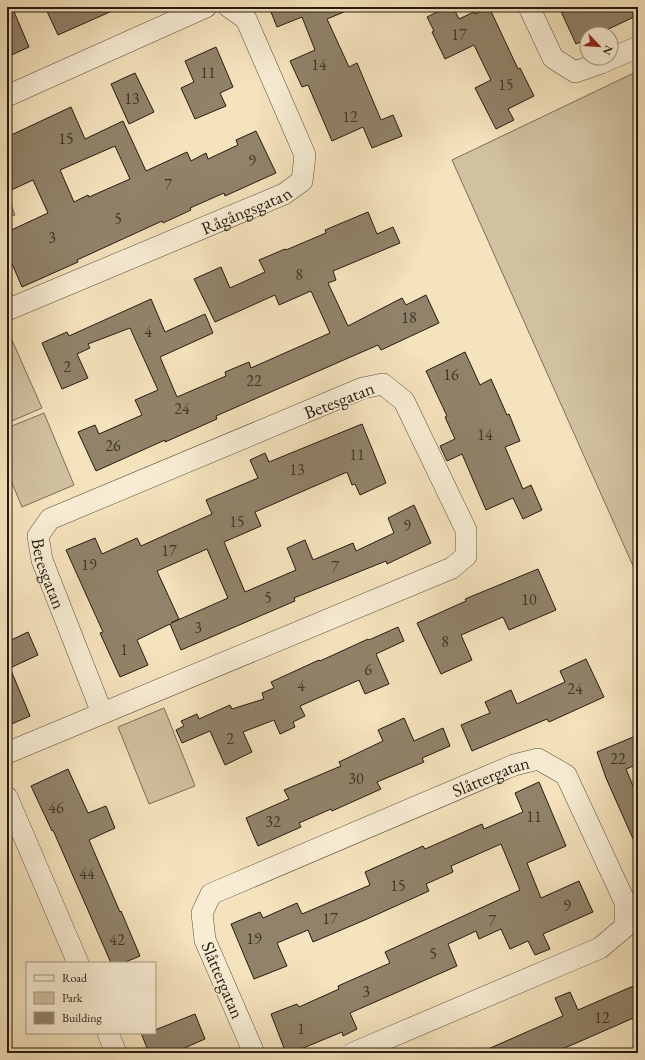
<svg xmlns="http://www.w3.org/2000/svg" width="645" height="1060" font-family="'EB Garamond',serif">
<rect width="100%" height="100%" fill="#f5e3bd"/>
<filter id="stains"><feTurbulence type="fractalNoise" baseFrequency=".005" numOctaves="4"/><feColorMatrix values="0 0 0 0 .2 0 0 0 0 .09 0 0 0 0 .02 0 0 0 .5 -.17"/></filter>
<radialGradient id="worn" r=".72"><stop offset=".6" stop-color="#630" stop-opacity="0"/><stop offset="1" stop-color="#630" stop-opacity=".3"/></radialGradient>
<g fill="#d1c1a0" stroke="#7a6e58">
<path d="M638 71V577L452 160Z"/>
<path d="M7 331H8L42 408 7 423Z"/>
<path d="M44 413 74 485 22 507 7 471V428Z"/>
<path d="M164 708 195 786 149 804 118 727Z"/>
</g>
<path fill="#ae9f83" stroke="#776a55" d="M11 204 15 215 7 218V206Z"/>
<g fill="#91836a" stroke="#241b11" fill-rule="evenodd">
<path d="M7 7H12L29 47 7 57Z"/>
<path d="M45 7H121L58 35Z"/>
<path d="M269 7H356L327 19 349 67 357 63 381 120 393 115 402 136 372 148 363 127 332 141 308 85 302 87 290 61 315 50 302 17 277 27Z"/>
<path d="M447 7H453L459 19 474 12 475 14 489 7 518 69 520 68 534 96 508 109 514 120 496 129 475 88 491 80 474 45 445 59 432 32 434 31 427 17Z"/>
<path d="M559 7H638V15L598 34H587V39L576 44Z"/>
<path d="M216 47 233 87 220 93 226 106 195 119 181 88 194 82 185 61Z"/>
<path d="M135 73 154 112 129 124 111 84Z"/>
<path d="M71 107 85 139 123 121 146 171 187 152 191 161 206 153 208 159 238 145 236 140 256 131 276 173 225 196 224 193 190 208 191 210 163 223 162 221 77 260 78 262 22 287 7 252V232L48 213 33 180 7 192V137ZM115 146 130 179 89 197 88 195 74 202 60 170Z"/>
<path d="M368 212 377 234 393 227 400 243 333 271 336 280 328 283 348 326 402 298 406 305 426 295 439 323 381 350 378 345 216 416 217 419 165 442V440L96 471 78 432 95 425 99 434 142 415 135 400 158 390 130 328 88 344 90 348 77 354 88 378 62 389 42 343 67 332 69 336 151 299 165 332 205 314 213 333 160 357 177 397 226 376 225 372 249 362 251 368 330 333 311 291 279 305 275 295 215 322 194 279 221 267 230 288 265 272 259 260 285 249 286 250 326 233 325 230Z"/>
<path d="M465 352 480 385 491 379 507 415 509 414 520 441 505 447 523 489 531 485 542 510 523 519 513 498 486 510 462 454 447 461 440 446 455 439 445 417 447 416 426 371Z"/>
<path d="M362 424 386 483 360 495 355 484 352 485 347 472 255 512 261 526 224 542 245 592 296 570 287 548 305 540 313 560 353 543 356 551 394 533 388 518 414 505 431 543 387 564 386 561 294 598 295 601 181 650 170 624 137 640 148 665 120 677 100 633 103 632 66 550 95 538 102 554 137 538 141 546 212 514 206 500 258 478 250 460 265 453 269 462ZM207 549 228 598 171 623 179 619 157 571Z"/>
<path d="M538 569 556 610 509 630 503 617 461 635 472 660 441 674 417 623 466 601 465 599Z"/>
<path d="M398 627 404 641 376 654 389 684 365 694 359 680 300 706 305 716 293 722 295 727 280 734 274 720 243 732 252 752 225 765 210 731 182 743 176 730 184 726 181 721 197 714 199 719 230 705 232 709 264 699 262 693 274 688 271 682 319 660 320 661 368 639 369 640Z"/>
<path d="M28 632 38 655 10 668 30 716 7 726V642Z"/>
<path d="M586 659 604 697 549 722 547 719 472 751 461 725 490 713 485 702 511 690 517 704 565 682 560 671Z"/>
<path d="M404 718 414 741 443 728 450 746 422 758 424 762 377 782 381 789 332 811 331 809 299 823 301 827 258 846 246 818 289 799 284 790 341 766 339 762 383 741 378 730Z"/>
<path d="M638 735V764L626 769 638 798V850L606 778 597 752Z"/>
<path d="M68 769 88 813 106 806 115 828 89 840 120 912 121 911 140 956 123 963H111L53 830 52 831 31 786Z"/>
<path d="M539 782 566 846 527 863 541 898 579 881 593 912 543 934 550 949 535 955 528 941 510 949 501 929 479 939 476 931 448 944 457 966 350 1013 357 1029 343 1036 342 1032 291 1053H286L271 1014 297 1004 299 1007 339 989 338 986 390 963 385 952 520 890 501 844 451 866 453 872 426 884 429 891 367 919 313 942 308 930 277 943 287 966 254 979 231 924 260 912 263 918 297 903 302 914 370 885 365 872 423 846 425 849 482 824 484 829 523 812 515 793Z"/>
<path d="M638 984V1016L574 1044 552 1053H479L563 1016 555 998 570 992 578 1010Z"/>
<path d="M195 1014 205 1039 173 1053H149L141 1033H155V1030Z"/>
</g>
<g fill="none" stroke-linecap="round" stroke-linejoin="round">
<defs>
<g id="street">
<path d="M529 7 553 58 575 72 601 63 638 47"/>
<path d="M7 96 206 7"/>
<path id="s1" d="M7 310 284 194 302 181 305 155 246 19 229 7"/>
<path id="s2" d="M7 753 452 568 466 556V530L404 401 383 384 363 388 50 519 38 536 42 560 102 713"/>
<path d="M7 797 78 963"/>
<path d="M108 1033 116 1053"/>
<path id="s3" d="M254 1053 205 940 202 913 211 894 514 765 538 759 566 775 625 902V927L600 948 353 1053"/>
</g>
</defs>
<use href="#street" stroke="#584d3c" stroke-width="22"/>
<use href="#street" stroke="#f8edd4" stroke-width="21"/>
</g>
<g text-anchor="middle" dominant-baseline="central" stroke-width="3.5" stroke-linejoin="round" paint-order="stroke">
<g font-size="16" fill="#3f3527">
<text x="459" y="34">17</text>
<text x="319" y="64">14</text>
<text x="208" y="72">11</text>
<text x="506" y="84">15</text>
<text x="132" y="98">13</text>
<text x="350" y="116">12</text>
<text x="66" y="138">15</text>
<text x="252" y="160">9</text>
<text x="168" y="184">7</text>
<text x="118" y="218">5</text>
<text x="52" y="237">3</text>
<text x="299" y="274">8</text>
<text x="409" y="317">18</text>
<text x="148" y="331">4</text>
<text x="67" y="366">2</text>
<text x="451" y="374">16</text>
<text x="254" y="380">22</text>
<text x="182" y="408">24</text>
<text x="485" y="434">14</text>
<text x="113" y="445">26</text>
<text x="357" y="454">11</text>
<text x="297" y="469">13</text>
<text x="237" y="521">15</text>
<text x="407" y="525">9</text>
<text x="169" y="550">17</text>
<text x="89" y="564">19</text>
<text x="335" y="566">7</text>
<text x="268" y="597">5</text>
<text x="529" y="599">10</text>
<text x="198" y="627">3</text>
<text x="445" y="641">8</text>
<text x="124" y="649">1</text>
<text x="368" y="669">6</text>
<text x="301" y="685">4</text>
<text x="575" y="688">24</text>
<text x="230" y="738">2</text>
<text x="618" y="758">22</text>
<text x="356" y="778">30</text>
<text x="56" y="807">46</text>
<text x="534" y="816">11</text>
<text x="273" y="821">32</text>
<text x="87" y="873">44</text>
<text x="398" y="885">15</text>
<text x="567" y="905">9</text>
<text x="330" y="918">17</text>
<text x="492" y="920">7</text>
<text x="254" y="938">19</text>
<text x="117" y="939">42</text>
<text x="433" y="953">5</text>
<text x="366" y="991">3</text>
<text x="602" y="1017">12</text>
<text x="301" y="1028">1</text>
</g>
<g font-size="18" fill="#241b11" stroke="#f8edd4">
<text stroke="none"><textPath href="#s1" startOffset="259">Rågångsgatan</textPath></text>
<text transform="translate(339 400) rotate(-21)">Betesgatan</text>
<text stroke="none"><textPath href="#s2" startOffset="1116">Betesgatan</textPath></text>
<text stroke="none"><textPath href="#s3" startOffset="475">Slåttergatan</textPath></text>
<text transform="translate(223 980) rotate(67)">Slåttergatan</text>
</g>
</g>
<rect width="645" height="1060" fill="none" stroke="#f5e3bd" stroke-width="24"/>
<rect x="8" y="8" width="629" height="1044" fill="none" stroke="#241b11" stroke-width="2"/>
<rect x="12" y="12" width="621" height="1036" fill="none" stroke="#241b11"/>
<rect x="26" y="962" width="130" height="72" fill="#f8edd4" stroke="#a39986"/>
<rect x="34" y="975" width="20" height="6" fill="#f8edd4" stroke="#a39986"/>
<text x="62" y="982" font-size="12" fill="#241b11">Road</text>
<rect x="34" y="992" width="20" height="12" fill="#d1c1a0" stroke="#a39986"/>
<text x="62" y="1002" font-size="12" fill="#241b11">Park</text>
<rect x="34" y="1012" width="20" height="12" fill="#91836a" stroke="#a39986"/>
<text x="62" y="1022" font-size="12" fill="#241b11">Building</text>
<g transform="translate(599 46) rotate(115)"><circle r="19" fill="#f8edd4" stroke="#a39986"/>
<path d="M0-3L7 15L0 10L-7 15Z" fill="#8f2418"/>
<text y="-6" font-size="11" font-weight="bold" text-anchor="middle" fill="#241b11">N</text>
</g>
<rect width="100%" height="100%" filter="url(#stains)"/>
<rect width="100%" height="100%" fill="url(#worn)"/>
</svg>
